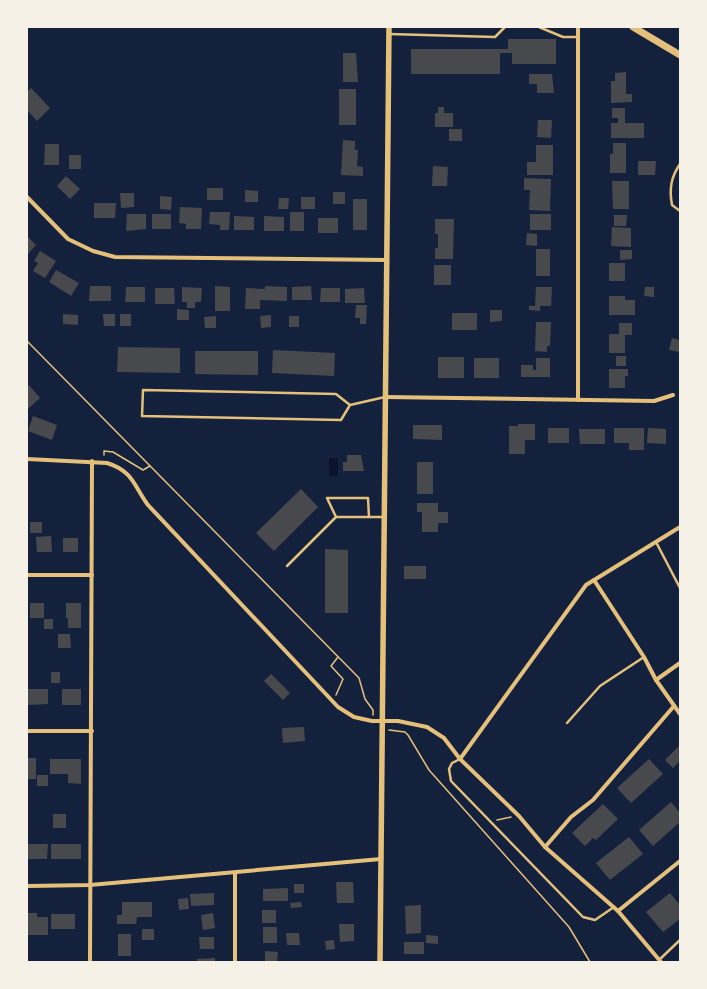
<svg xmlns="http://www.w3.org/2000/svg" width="707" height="989" font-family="Quicksand,sans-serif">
<rect width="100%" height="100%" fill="#14213d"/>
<rect fill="#0b132b" x="329" y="458" width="9" height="18"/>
<g fill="#48494c">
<path d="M508 39H556V64H512V53H500V74H411V49H508Z"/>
<path d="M343 53H356L358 82H343Z"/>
<path d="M626 72V94H632V102L611 103V81H615V73Z"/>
<path d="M529 74H552L554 93H537V84H529Z"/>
<path d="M31 88 50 108 37 121 27 110V92Z"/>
<rect x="339" y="89" width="17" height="36"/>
<path d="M438 107H444V113H453V127H435V113H438Z"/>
<path d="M612 108H625V123H644V138H611V123H618V118H612Z"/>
<path d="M538 120H552L551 138 537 137Z"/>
<rect x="449" y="129" width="13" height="12"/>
<path d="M343 140 355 141V150H358L357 166 363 167V176L341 175Z"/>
<path d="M613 143H626V173H610V154H613Z"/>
<path d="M45 144H59V165H44Z"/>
<path d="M536 145H553V175H527V162H536Z"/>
<rect x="69" y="155" width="12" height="14"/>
<path d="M638 161H656L655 175H638Z"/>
<path d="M433 166 448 167 447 186H432Z"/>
<path d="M66 176 80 189 70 199 57 186Z"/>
<path d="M524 178 551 179 550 211 529 210 530 190H524Z"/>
<path d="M612 181H629V209H613Z"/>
<rect x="207" y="188" width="16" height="12"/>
<path d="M245 190 258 191V202H245Z"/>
<rect x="333" y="192" width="12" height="12"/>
<path d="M120 193H134V207L121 208Z"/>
<path d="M160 196 172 197 171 210 160 209Z"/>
<rect x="301" y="197" width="14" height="12"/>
<path d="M279 198H289L288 209H278Z"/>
<rect x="353" y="199" width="14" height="31"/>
<path d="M94 203H116L115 218H94Z"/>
<path d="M180 207 202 208 201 229H186V224L179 223Z"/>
<path d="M210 212H230L229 230H220V225L209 224Z"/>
<rect x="290" y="212" width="14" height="19"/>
<path d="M127 214H146V229L126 231Z"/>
<rect x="152" y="214" width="19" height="15"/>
<rect x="530" y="214" width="21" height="16"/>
<path d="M614 215H627L626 226H614Z"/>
<path d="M234 216 254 217V230H234Z"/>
<path d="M264 216 284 217V231H264Z"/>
<rect x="318" y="218" width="20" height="15"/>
<path d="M435 219H454L453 259H435V248H438V234H435Z"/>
<path d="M612 227 631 228V247L611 246Z"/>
<path d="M527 233 537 234V246L526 245Z"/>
<path d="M27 236 36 245 27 255Z"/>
<rect x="536" y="249" width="14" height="27"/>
<path d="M620 250H632V259L620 260Z"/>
<path d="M40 251 56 261 45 278 33 271 38 263 34 261Z"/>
<rect x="609" y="263" width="16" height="18"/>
<rect x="434" y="265" width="17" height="20"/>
<path d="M56 270 79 283 71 296 49 282Z"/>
<path d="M90 286H111V301H89Z"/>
<path d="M215 286 230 287V311H215Z"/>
<path d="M265 286 287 287V301L260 300V309H245L246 288 265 289Z"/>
<path d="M311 286 312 300H292V287Z"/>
<path d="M126 287H145V302H125Z"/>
<path d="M182 287 202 288 201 302H195V308H187V302H182Z"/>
<path d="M536 287H552L551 306H540V311L529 310V306H535Z"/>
<path d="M645 287H654V297L644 296Z"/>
<path d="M155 288H174L175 304H155Z"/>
<path d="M321 288H340V302H320Z"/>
<path d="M364 288 365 303H345V289Z"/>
<path d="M609 296H625V300H635V315H609Z"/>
<path d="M356 305H367L366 324H360V318H355Z"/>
<path d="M177 309 189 310V320H177Z"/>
<path d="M490 310H502V321L490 322Z"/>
<rect x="452" y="313" width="25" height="17"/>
<path d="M63 314 78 315V325L63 324Z"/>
<path d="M103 314H115V326H104Z"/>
<rect x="120" y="314" width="11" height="12"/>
<path d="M271 315V327L261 328 260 316Z"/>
<path d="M216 316V328H205L204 317Z"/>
<rect x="289" y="316" width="10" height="11"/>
<path d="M536 322H551L550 346H547V352L535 351Z"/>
<path d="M619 323H632V335H625V353H609V334H619Z"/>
<path d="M672 338 680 340V352L669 350Z"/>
<path d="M118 347 180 348V373L117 372Z"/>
<path d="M273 350 335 353 334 376 272 373Z"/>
<path d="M195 351H258V375L195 374Z"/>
<rect x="616" y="356" width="10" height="10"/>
<rect x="438" y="357" width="26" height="21"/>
<rect x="474" y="358" width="25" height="20"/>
<path d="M536 358H550V377H521V365H533V370H536Z"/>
<path d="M609 369H628V376H625V388H609Z"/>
<path d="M29 385 40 398 28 409 27 387Z"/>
<path d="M33 416 57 425 52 440 28 431Z"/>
<path d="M518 424H535V440H525V454H509V426H518Z"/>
<path d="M413 425H442V440L413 439Z"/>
<rect x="548" y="428" width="21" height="15"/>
<path d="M614 428H644V450H629V443H614Z"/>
<path d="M648 428 666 429V444L647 443Z"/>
<path d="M579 429H605V444H580Z"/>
<path d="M347 455H361L364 471H343V462H347Z"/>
<rect x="417" y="462" width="16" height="32"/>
<path d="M301 489 318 507 274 551 256 533Z"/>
<path d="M417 503H438V512H448V523H438V532H422V512H417Z"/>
<rect x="30" y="522" width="12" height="11"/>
<path d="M51 536 52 552H37L36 537Z"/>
<rect x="63" y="538" width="15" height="14"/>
<path d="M325 549 348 550V613H325Z"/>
<rect x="404" y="566" width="22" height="13"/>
<rect x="30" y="603" width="14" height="15"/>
<path d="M66 603H81V628H68V618H66Z"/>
<rect x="44" y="619" width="9" height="10"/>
<path d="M58 634H70L71 648H58Z"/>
<rect x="51" y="672" width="9" height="11"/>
<path d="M271 674 290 693 283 700 264 681Z"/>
<path d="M27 689H48V704L27 705Z"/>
<rect x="62" y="689" width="19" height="16"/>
<path d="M304 727 305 741 283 743 282 728Z"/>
<path d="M680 745V761L673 768 665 760Z"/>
<rect x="27" y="758" width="9" height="21"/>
<path d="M50 759H81V784L68 783V774H50Z"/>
<path d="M649 759 663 774 631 803 617 788Z"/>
<rect x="37" y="775" width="11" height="11"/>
<path d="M671 802 680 813V822L653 846 639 830Z"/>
<path d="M603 804 618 819 596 840 593 838 585 846 572 833Z"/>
<rect x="53" y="814" width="13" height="14"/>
<path d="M629 837 643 854 610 880 596 863Z"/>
<path d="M27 844H48L47 859H27Z"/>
<rect x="51" y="844" width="30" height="15"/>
<path d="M336 882H353L354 903H337Z"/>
<rect x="294" y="884" width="10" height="9"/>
<path d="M288 888V901H263V889Z"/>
<path d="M214 893V905L191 906 190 894Z"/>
<path d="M670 893 680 905V919L663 932 646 912Z"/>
<path d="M188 898 189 909 179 910 178 899Z"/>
<path d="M122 902H152V917H137L136 924H117V915H122Z"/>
<path d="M301 902 302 907 291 908 290 903Z"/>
<path d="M421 905V933L406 934 405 906Z"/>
<rect x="262" y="910" width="14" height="13"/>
<path d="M27 913H37V917H48V935H27Z"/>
<path d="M213 913 215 928 203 930 201 915Z"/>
<rect x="51" y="914" width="24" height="15"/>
<path d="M339 924H354V941L340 942Z"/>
<rect x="263" y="927" width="14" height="16"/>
<rect x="142" y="929" width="12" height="11"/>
<path d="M286 933H299L300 945H287Z"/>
<rect x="118" y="934" width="13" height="22"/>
<path d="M426 935 438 936V944L426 943Z"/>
<path d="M199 937H214V949H200Z"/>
<path d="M334 940 335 949 326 950 325 941Z"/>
<rect x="404" y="942" width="20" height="12"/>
<path d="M265 951 278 952 277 962H265Z"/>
<path d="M215 958V962H197V959Z"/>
</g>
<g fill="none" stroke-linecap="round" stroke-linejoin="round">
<g stroke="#e5c07b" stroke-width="1.5">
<path d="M27 341 359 678 365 699 373 710V715"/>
<path d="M104 455V451L113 452 143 470 150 466"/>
<path d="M336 695 343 679 331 666 338 657"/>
<path d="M389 730 405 732 408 735 429 770 569 927 590 962"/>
<path d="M497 820 511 817"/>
</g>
<g stroke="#e5c07b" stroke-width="2.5">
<path d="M539 27 563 37H578"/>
<path d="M389 34 495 37 505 27"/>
<path d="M680 164C671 177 669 189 672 205L680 211"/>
<path d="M350 405 336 394 143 390 142 416 341 420 350 405 385 397"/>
<path d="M336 517 327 498H368L369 517"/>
<path d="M656 542 680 588"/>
<path d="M287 566 336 517H383"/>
<path d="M567 723 600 686 644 657"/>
<path d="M460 759 452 763 449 769 451 781 583 917 595 920 614 907"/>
<path d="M659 960 680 940"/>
</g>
<g stroke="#e5c07b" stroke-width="4">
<path d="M27 197 68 239 93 251 115 257 387 260"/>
<path d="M385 397 654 401 673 395"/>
<path d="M578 400V27"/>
<path d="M27 459 107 463C133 471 134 486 148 505L338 707 354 717 372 721H398L427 727 444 738 460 759 519 816 545 847 618 911 661 962"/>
<path d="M27 575H92"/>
<path d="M594 580 644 657 656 680 680 714"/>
<path d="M656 680 680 663"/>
<path d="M27 731H92"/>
<path d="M460 759 586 585 680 527"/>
<path d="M545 847 571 817 593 800 674 706"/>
<path d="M235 873V962"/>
<path d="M27 886 90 885 381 859"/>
<path d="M618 911 680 861"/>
<path d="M90 962 92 461"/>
</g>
<path stroke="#e5c07b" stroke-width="5.5" d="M380 962 389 27"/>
<path stroke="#e5c07b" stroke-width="7" d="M633 27 680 55"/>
</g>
<rect width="707" height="989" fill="none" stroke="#f6f1e7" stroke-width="56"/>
</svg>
